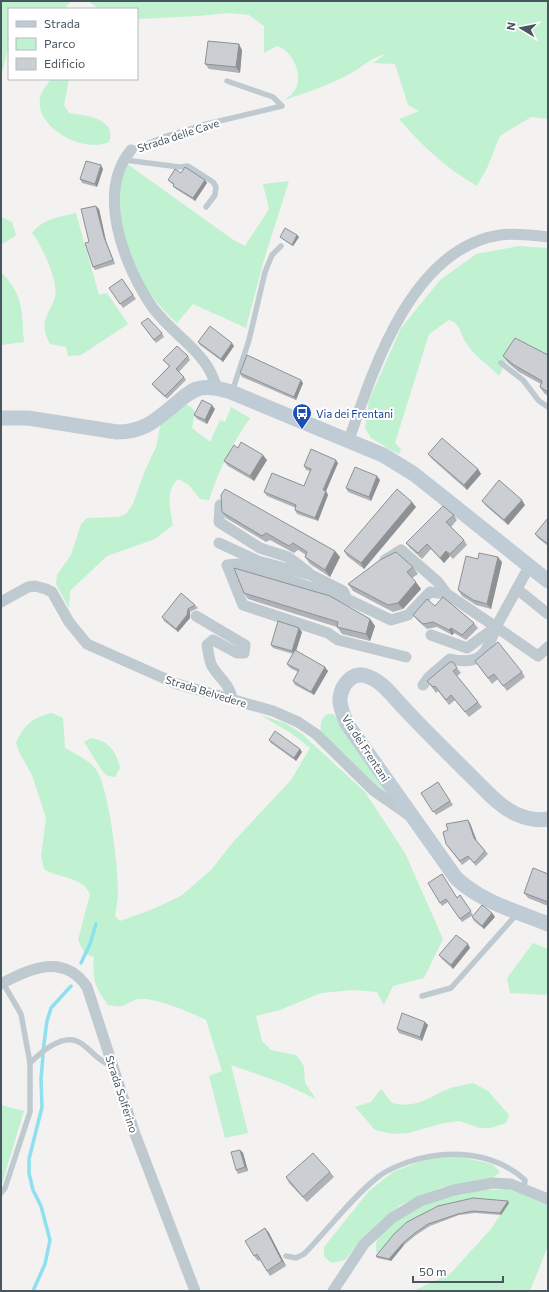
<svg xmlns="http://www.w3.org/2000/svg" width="549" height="1292" font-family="Commissioner,sans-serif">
<rect width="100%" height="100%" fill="#f4f1f1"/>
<g fill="#c0f1d0">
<path d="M1 1H72L67 5 66 9H9V42L3 70 1 72Z"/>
<path d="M88 1H548V119L531 117 500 136 487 168 477 186C446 168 423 147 399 119L419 111 408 105 395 64 373 63 386 54C372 57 361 68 348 75 328 85 306 93 284 100 290 96 294 93 297 86 302 71 291 50 277 46L264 53V26L249 15 228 13 198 16 137 19V9H99Z"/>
<path d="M51 79H69L64 105 69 113C85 115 118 119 109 142 82 154 31 126 41 94 43 89 48 84 51 79Z"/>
<path d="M126 163 232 239 245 246 269 209 263 184 289 181 263 263 246 328 193 304 177 323C164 311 151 297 142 281 124 248 111 200 126 163Z"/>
<path d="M76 213 99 295 107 293 128 324 81 355 68 356 66 347 50 344C42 328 43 322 51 307 52 304 54 301 55 298 59 282 42 245 32 233 43 219 59 217 76 213Z"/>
<path d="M1 217 12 222 16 235 1 245Z"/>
<path d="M519 246 548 248V359L517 340 499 376C489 365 475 357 467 344 460 335 461 323 449 320L429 334 395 443 401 449 399 454 389 449 371 438 365 428 369 400 401 328 440 280 476 254Z"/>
<path d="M1 272C25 297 21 310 24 342L1 345Z"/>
<path d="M183 403 191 407 195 412 192 428 210 442 220 420 225 422 231 407 250 418C232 444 219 469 209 500L200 499 189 485 178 479C165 491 170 509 173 525L155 539 107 556 70 591 69 608 56 584 57 575 71 555 81 524 87 518 118 517 126 514 133 504 144 473 156 447 161 422Z"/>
<path d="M52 713 63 718 65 748C75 754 87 759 95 768 109 784 119 872 118 894 118 901 116 909 115 916L120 921 153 909 181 896 211 870 234 841 291 780 310 748 291 733 260 715 285 723 301 733 365 792 405 853 443 939 424 978 393 986 384 1005 377 992 354 990 321 993 280 1010 256 1016 262 1041 271 1050 296 1055 304 1066 305 1083 316 1099 282 1083 231 1065 248 1133 225 1138 209 1076 222 1071 206 1020C193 1013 152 996 138 999 132 1000 127 1005 121 1006 117 1007 112 1005 108 1005 95 987 92 979 94 957L85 954 78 940 90 894C81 875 59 879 44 869L41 856 46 818 32 775 19 752 16 743C24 725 33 717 52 713Z"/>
<path d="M327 714H333L338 719 393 794 388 798 321 732C320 724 321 719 327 714Z"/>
<path d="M91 738C109 741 116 751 120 768L115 777 108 776 103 772 84 742Z"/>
<path d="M533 943 548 949V995L510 993 507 978Z"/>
<path d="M473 1083 488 1091 509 1115 506 1123 491 1128H480L459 1121 444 1123 408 1133 392 1134 375 1130 355 1107 371 1102 381 1089 392 1103C416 1109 427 1098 448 1089 456 1086 465 1085 473 1083Z"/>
<path d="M1 1105 24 1111 1 1187Z"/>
<path d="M458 1156 492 1164 500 1172 493 1178 440 1188 400 1205 364 1236 345 1260 332 1263 324 1257V1247L369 1191 393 1172 426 1159Z"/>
<path d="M508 1189 548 1203V1246L530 1291H413L450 1274 491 1229 508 1203H457L378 1257C377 1254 376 1250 376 1248 375 1225 431 1200 450 1195 469 1190 489 1190 508 1189Z"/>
</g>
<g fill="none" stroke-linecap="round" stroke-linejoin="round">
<g stroke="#8ce0ef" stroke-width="3.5">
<path d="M81 963 90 944 96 924"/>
<path d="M43 1051 47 1021 51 1008 71 986"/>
<path d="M33 1291 45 1264 50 1240 41 1206 33 1190 29 1173V1159L42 1107 41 1079 43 1055"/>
</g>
<g stroke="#bfc9d0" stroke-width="5.5">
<path d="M131 150 164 137 207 124 282 106 273 97 227 81"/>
<path d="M125 160 179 167 188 166 213 182 216 187 215 195 206 207"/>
<path d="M501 363 523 380 539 401 548 407"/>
<path d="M232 392 249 340 265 272 272 255 281 246"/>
<path d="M422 996 451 988 517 914"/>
<path d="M30 1063C42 1051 65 1031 82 1044 95 1053 95 1059 112 1066"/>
<path d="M1 1193 5 1188 30 1112V1063L21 1014 3 983"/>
<path d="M286 1256 296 1258 304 1254C329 1229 350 1199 378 1177 386 1170 397 1166 408 1162 447 1149 493 1151 525 1180L524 1188"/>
</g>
<g stroke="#bfc9d0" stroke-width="11">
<path d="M131 150C95 193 125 268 153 308 170 331 197 347 210 371 213 377 215 383 217 388"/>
<path d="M349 440C373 369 412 248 500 235 515 233 532 235 548 237"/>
<path d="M220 505 219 522 260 548 288 557 308 572"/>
<path d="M219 543 258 561 311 575 343 591 345 594"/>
<path d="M385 560 401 550 438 582 447 594 496 627"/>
<path d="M531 567 525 574 496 627 538 656 548 647"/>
<path d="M517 589 548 614"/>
<path d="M1 602 28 587 35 586 46 589 52 592 69 622 87 644 177 684 273 711 298 722 316 734 374 791 410 816"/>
<path d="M196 616 245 645 244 653H237L213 640 207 645C208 651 209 658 211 664 217 677 231 684 232 700"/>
<path d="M431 635 467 648 496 627"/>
<path d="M406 657 338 640 328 633 243 605 227 565 238 564 347 599 391 620 408 615 430 592 447 594"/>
<path d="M423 685 429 677 450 659C481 666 486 654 496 627"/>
<path d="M1 984C30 968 64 953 87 987L135 1134 195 1291"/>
<path d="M333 1291 364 1244 392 1218 420 1201 454 1190 493 1183 511 1184 548 1199"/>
</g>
<g stroke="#bfcbd5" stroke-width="15">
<path d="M1 418H28L117 432C146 432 158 418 179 401 185 396 193 389 201 388 211 386 222 389 231 392L383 455 414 474 548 581"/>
<path d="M548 819C537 821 525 818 516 814 499 806 486 791 474 779 450 755 426 732 403 707 393 697 383 682 369 677 354 670 342 683 340 698 339 707 344 715 347 724L456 878C481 902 516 911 548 924"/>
</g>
</g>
<g fill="#afb2b6">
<path d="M242 50 240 73 209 69 205 64Z"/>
<path d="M103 169 97 187 82 183 80 179Z"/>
<path d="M181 173 205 180 207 183 195 201 176 189 173 186 174 185 171 183 168 180Z"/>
<path d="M99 209 106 241 115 264 95 270 93 267 89 242Z"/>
<path d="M297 235 299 237 293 246 281 238 280 237Z"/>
<path d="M122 279 136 299 123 308 109 288Z"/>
<path d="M144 327 162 333 164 337 156 343Z"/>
<path d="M198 342 234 346 223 362 200 345Z"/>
<path d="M548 355V396L544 393 540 387 541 384 519 372 508 363 503 356Z"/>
<path d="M188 356 190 360 179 372 184 377 186 380 167 399 155 388 152 384 169 366 163 360Z"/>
<path d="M240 373 303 383 296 400 242 377Z"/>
<path d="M215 409 207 424 197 419 194 415Z"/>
<path d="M428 454 478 469 481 474 467 490 432 459Z"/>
<path d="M267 460 254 481 228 466 224 461Z"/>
<path d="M338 463 326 491 328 495 318 521 297 514 295 510 296 508 267 496 264 492 304 486 310 471 306 470 304 466Z"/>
<path d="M380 480 371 501 348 492 346 488Z"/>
<path d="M482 501 525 505 508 525 486 506Z"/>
<path d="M416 507 364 569 347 556 344 551Z"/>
<path d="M222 512 335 551 340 557 330 577 310 564 305 557 306 555 298 550 294 553 270 540 266 542 226 518Z"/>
<path d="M454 515 457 520 451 527 464 540 467 545 453 559 450 556 444 563 431 549 422 559 410 548 406 543Z"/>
<path d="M548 518V546L538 538 535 534Z"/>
<path d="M478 559 502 562 491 609 476 605 462 596 458 590Z"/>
<path d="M413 567 418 574 412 578 421 589 403 609 393 612 353 591 348 584Z"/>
<path d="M244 593 370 619 375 626 370 641 342 634 337 627 248 599Z"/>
<path d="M195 605 198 608 190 612V618L178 632 164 621 162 617Z"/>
<path d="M435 606 474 623 478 628 466 640 454 633 452 635 437 627 427 629 417 620 413 615Z"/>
<path d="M302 632 296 651 328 671 314 695 295 685 293 681 298 672 290 668 287 664 293 654 273 648 271 645Z"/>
<path d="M475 661 522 672 525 677 507 691 498 679 492 684Z"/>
<path d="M457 668 461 673 457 676 482 707 469 717 455 700 449 705 438 691 436 693 427 681Z"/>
<path d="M269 740 300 749 302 752 296 761 271 743Z"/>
<path d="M438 782 453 805 436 815 421 793Z"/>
<path d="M470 823 477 841 488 854 476 866 470 859 462 865 446 844Z"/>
<path d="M548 874V906L528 898 524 893Z"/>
<path d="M428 883 457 897 460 895 473 915 462 922 448 902 442 906Z"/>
<path d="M492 913 495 917 484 929 474 921 472 917Z"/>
<path d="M468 944 470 948 453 969 442 959 439 955Z"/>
<path d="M428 1025 422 1041 399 1033 397 1029Z"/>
<path d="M240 1150 243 1153 248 1171 238 1174 236 1170Z"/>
<path d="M330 1172 334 1177 307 1202 289 1183 286 1177Z"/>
<path d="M509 1203 501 1215 475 1213 459 1215 430 1226 416 1235 404 1245 391 1261 377 1258 376 1256 407 1222Z"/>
<path d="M265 1228 269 1233 286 1266 270 1276 260 1260 258 1261 254 1256Z"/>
</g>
<g fill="#8e9194">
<path d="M239 44 242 50 240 73 236 67Z"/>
<path d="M101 165 103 169 97 187 95 184Z"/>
<path d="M205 180 207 183 195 201 193 198Z"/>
<path d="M96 206 99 209 106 241 115 264 113 260 104 237Z"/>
<path d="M297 235 299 237 293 246 292 245Z"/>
<path d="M232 343 234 346 223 362 221 359Z"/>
<path d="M301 380 303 383 296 400 294 397Z"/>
<path d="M212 405 215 409 207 424 205 420Z"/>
<path d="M263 455 267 460 254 481 250 476Z"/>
<path d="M336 460 338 463 326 491 328 495 318 521 315 518 323 490Z"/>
<path d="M478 469 481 474 467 490 464 485Z"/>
<path d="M377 476 380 480 371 501 369 497Z"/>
<path d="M522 500 525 505 508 525 504 520Z"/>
<path d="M412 502 416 507 364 569 361 563Z"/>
<path d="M335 551 340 557 330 577 325 570Z"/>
<path d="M446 551 450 556 444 563 440 558Z"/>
<path d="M498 557 502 562 491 609 487 604Z"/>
<path d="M416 582 421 589 403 609 398 603Z"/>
<path d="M188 609 190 612V618L178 632 176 629Z"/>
<path d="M370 619 375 626 370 641 366 634Z"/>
<path d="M299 628 302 632 295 654 292 651Z"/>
<path d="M451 628 454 633 452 635 449 630Z"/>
<path d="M325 667 328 671 314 695 311 692Z"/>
<path d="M300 749 302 752 296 761 294 758Z"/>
<path d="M468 820 470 823 477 842 474 838Z"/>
<path d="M492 913 495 917 484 929 482 926Z"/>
<path d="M468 944 470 948 453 969 451 965Z"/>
<path d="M425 1022 428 1025 422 1041 420 1037Z"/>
<path d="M240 1150 243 1153 248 1171 245 1167Z"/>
<path d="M508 1201 509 1203 501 1215 500 1213Z"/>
<path d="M265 1228 269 1233 286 1266 282 1261Z"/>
<path d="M403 1243 404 1245 391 1261 389 1259Z"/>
</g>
<g fill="#cbcfd4" stroke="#8e9194">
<path d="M208 41 239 44 236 67 205 64Z"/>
<path d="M86 161 101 165 95 184 80 179Z"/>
<path d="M185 167 205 180 193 198 173 186 174 184 168 180 175 169 181 173Z"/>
<path d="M96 206 104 237 113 260 93 267 85 243 89 242 81 209Z"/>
<path d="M285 228 297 235 292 245 280 237Z"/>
<path d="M122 279 133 295 120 304 109 288Z"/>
<path d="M148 318 162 333 154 340 141 323Z"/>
<path d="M210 326 232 343 221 359 198 342Z"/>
<path d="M515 338 548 355V392L540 387 542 381 514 365 503 356Z"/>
<path d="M177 346 188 356 176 369 184 377 165 396 152 384 170 366 163 360Z"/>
<path d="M247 355 301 380 294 397 240 373Z"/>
<path d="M202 400 212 405 205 420 194 415Z"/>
<path d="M442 438 478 469 464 485 428 454Z"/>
<path d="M241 442 263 455 250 476 224 461 234 445 238 448Z"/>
<path d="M311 449 336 460 323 490 326 491 315 518 295 510 296 505 264 492 272 473 304 486 311 469 304 466Z"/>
<path d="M355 467 377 476 369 497 346 488Z"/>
<path d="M499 480 522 500 504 520 482 501Z"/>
<path d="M225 489 335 551 325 570 305 557 307 552 293 543 289 546 266 533 262 536 222 512 221 495Z"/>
<path d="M397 489 412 502 361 563 344 551Z"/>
<path d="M443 506 454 515 446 522 464 540 450 554 446 551 440 558 427 544 418 553 406 543Z"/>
<path d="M548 518V544L535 534Z"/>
<path d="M396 552 413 567 407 572 416 582 398 603 388 605 348 584 380 560Z"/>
<path d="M479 553 498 557 487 604 473 600 458 590 466 556 478 559Z"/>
<path d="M234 568 330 596 370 619 366 634 337 627 338 622 244 593Z"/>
<path d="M181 593 195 605 188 609 187 615 176 629 162 617Z"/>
<path d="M443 597 474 623 462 635 451 628 449 630 433 622 423 624 413 615 427 599 435 606Z"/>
<path d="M278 621 299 628 292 651 271 645Z"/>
<path d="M498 642 522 672 503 686 494 674 488 678 475 661Z"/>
<path d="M295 650 325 667 311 692 293 681 299 670 287 664Z"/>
<path d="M450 662H453L457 668 453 671 478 702 465 712 451 695 446 700 435 686 433 687 427 681Z"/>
<path d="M275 731 300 749 294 758 269 740Z"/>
<path d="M438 782 450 801 433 812 421 793Z"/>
<path d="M468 820 474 838 485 851 474 863 468 856 460 861 446 844 443 832 448 830 446 824Z"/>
<path d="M533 868 548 874V902L524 893Z"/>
<path d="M442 874 457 898 460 895 471 911 460 919 446 899 440 903 428 883Z"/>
<path d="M482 905 492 913 482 926 472 917Z"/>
<path d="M456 935 468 944 451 965 439 955Z"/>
<path d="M402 1013 425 1022 420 1037 397 1029Z"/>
<path d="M240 1150 245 1167 236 1170 231 1152Z"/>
<path d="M313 1153 330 1172 303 1197 286 1177Z"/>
<path d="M473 1198 508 1201 500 1213 473 1211 458 1214 428 1224 415 1233 403 1243 389 1259 376 1256 394 1234 407 1222 438 1206Z"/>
<path d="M265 1228 282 1261 267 1271 257 1254 254 1256 245 1241Z"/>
</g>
<defs>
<symbol id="bus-pin" viewBox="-11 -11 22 30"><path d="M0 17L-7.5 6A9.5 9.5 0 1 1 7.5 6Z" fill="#1a4fb4" stroke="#fff"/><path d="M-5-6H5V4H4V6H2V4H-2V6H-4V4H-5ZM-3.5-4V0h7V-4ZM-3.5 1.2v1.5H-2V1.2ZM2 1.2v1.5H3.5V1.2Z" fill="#fff"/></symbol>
</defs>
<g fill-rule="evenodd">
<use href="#bus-pin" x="291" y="402" width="22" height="30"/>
</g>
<g text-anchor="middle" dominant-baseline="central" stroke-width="4" stroke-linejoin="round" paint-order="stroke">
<g font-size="11" fill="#48565f" stroke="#fff">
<text transform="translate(178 135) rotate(-18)">Strada delle Cave</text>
<text transform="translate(206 691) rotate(17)">Strada Belvedere</text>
<text transform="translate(366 748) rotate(57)">Via dei Frentani</text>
<text transform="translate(122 1094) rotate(72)">Strada Solferino</text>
</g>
<g font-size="11" fill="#164399" stroke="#fff" text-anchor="start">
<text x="316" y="413">Via dei Frentani</text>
</g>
</g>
<rect width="549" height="1292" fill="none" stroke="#48565f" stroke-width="4"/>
<rect x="8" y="8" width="130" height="72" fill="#ffffff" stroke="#b6bbbf"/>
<rect x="16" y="21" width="20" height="6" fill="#bfcbd5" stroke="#b6bbbf"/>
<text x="44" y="28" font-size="12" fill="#48565f">Strada</text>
<rect x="16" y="38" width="20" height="12" fill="#c0f1d0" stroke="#b6bbbf"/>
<text x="44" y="48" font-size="12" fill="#48565f">Parco</text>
<rect x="16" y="58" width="20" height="12" fill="#cbcfd4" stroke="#b6bbbf"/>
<text x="44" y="68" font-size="12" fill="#48565f">Edificio</text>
<g transform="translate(521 28) rotate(280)" stroke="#ffffff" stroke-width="3" paint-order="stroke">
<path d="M0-3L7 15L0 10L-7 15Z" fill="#48565f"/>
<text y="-6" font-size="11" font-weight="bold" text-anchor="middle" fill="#48565f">N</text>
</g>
<path d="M413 1276v6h90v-6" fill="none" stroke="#48565f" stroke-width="2"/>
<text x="419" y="1276" font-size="12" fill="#48565f" stroke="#ffffff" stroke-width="3" paint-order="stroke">50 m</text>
</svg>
